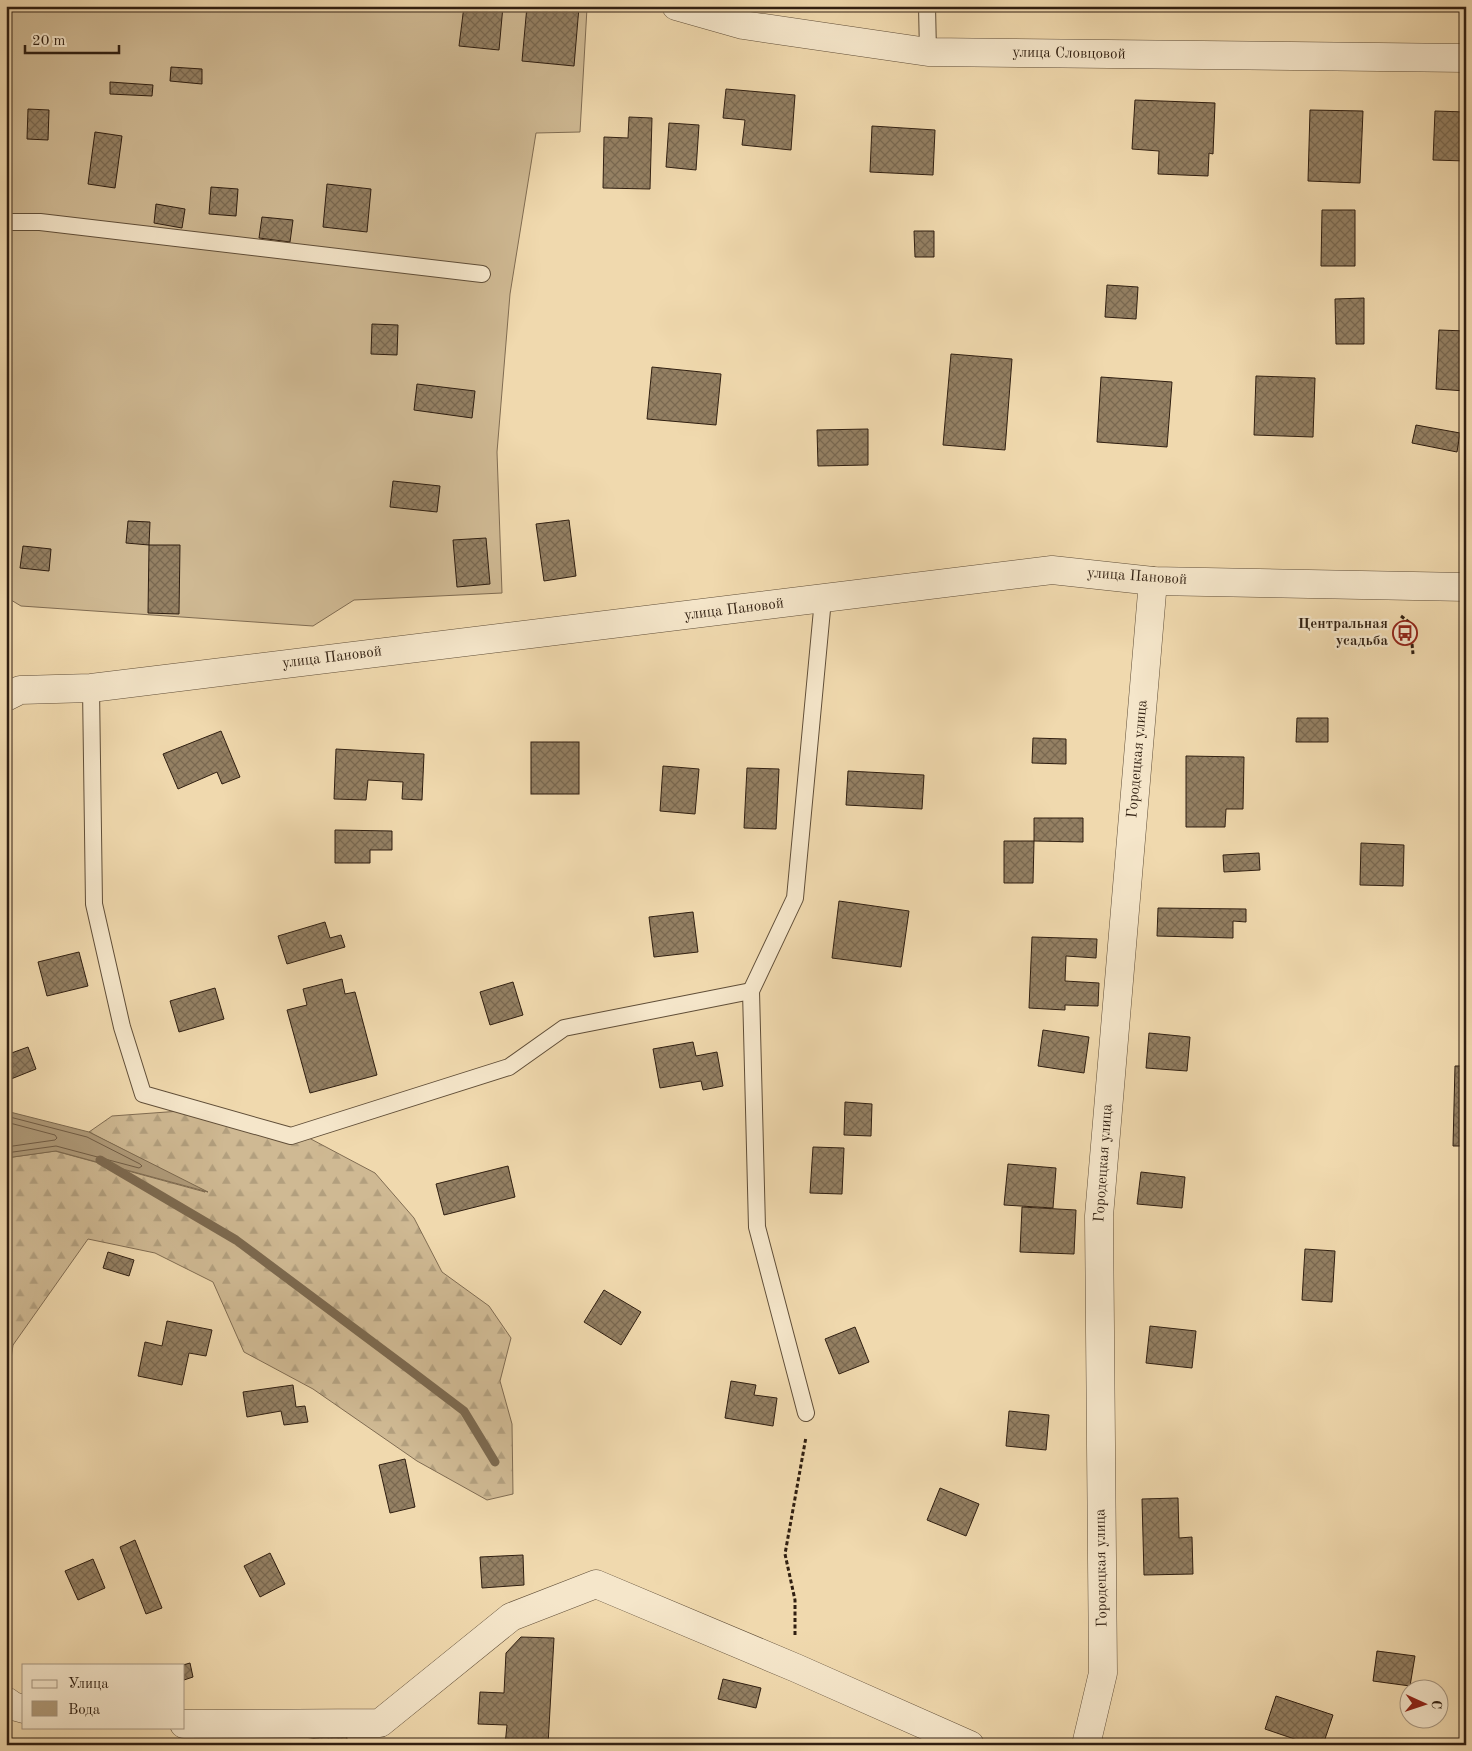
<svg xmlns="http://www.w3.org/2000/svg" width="1472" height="1751" font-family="'Old Standard TT',serif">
<defs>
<pattern id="forest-firs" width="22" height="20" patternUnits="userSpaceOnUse" patternTransform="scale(1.25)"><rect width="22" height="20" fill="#cfb993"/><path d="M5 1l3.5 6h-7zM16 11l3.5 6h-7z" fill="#b29f7e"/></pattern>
<pattern id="building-cross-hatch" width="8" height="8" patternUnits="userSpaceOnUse" patternTransform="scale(1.25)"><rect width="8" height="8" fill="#948063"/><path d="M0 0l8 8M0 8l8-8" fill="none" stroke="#796850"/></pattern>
</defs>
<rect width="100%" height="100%" fill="#f0d9ae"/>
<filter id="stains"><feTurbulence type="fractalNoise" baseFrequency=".004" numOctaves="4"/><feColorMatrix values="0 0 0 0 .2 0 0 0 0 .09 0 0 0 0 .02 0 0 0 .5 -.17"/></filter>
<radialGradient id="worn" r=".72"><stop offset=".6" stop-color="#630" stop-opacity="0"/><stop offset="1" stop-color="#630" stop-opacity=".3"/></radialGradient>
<path fill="url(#forest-firs)" stroke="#806c52" d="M208 1109 309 1138 375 1173 414 1218 442 1272 489 1306 511 1338 500 1381 512 1424 513 1494 487 1500 417 1461 313 1389 244 1352 213 1282 155 1253 88 1239 13 1345 6 1393V1158L55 1151 205 1192 89 1132 112 1116Z"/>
<path fill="#cfb993" stroke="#806c52" d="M6 6H576L587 8 580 132 536 133 510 294 497 452 502 593 354 600 313 626 21 606 6 597Z"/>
<path fill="#af9a79" stroke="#7c694f" d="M6 1111 89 1132 208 1192 56 1151 6 1158Z"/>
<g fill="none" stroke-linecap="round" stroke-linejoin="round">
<g stroke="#705c45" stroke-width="1">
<path d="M6 1116 87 1137 140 1164 142 1166 139 1168 56 1146 6 1153"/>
<path d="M6 1122 55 1135 57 1138 55 1140 6 1147"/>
</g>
<path stroke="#7c694f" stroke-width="9" d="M100 1160 236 1240 406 1367 464 1411 495 1462"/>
</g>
<g fill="url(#building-cross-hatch)" stroke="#301f11">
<path d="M464 6H503L499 50 459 46Z"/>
<path d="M527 6 579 7 574 66 522 61Z"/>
<path d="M171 67 202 69V84L170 81Z"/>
<path d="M110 82 153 85 152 96 110 94Z"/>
<path d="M726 89 795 95 791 150 742 145 745 120 723 118Z"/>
<path d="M1135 100 1215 103 1213 154 1209 153 1208 176 1158 174 1159 151 1132 149Z"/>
<path d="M28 109 49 110 48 140 27 139Z"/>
<path d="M1310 110 1363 111 1360 183 1308 181Z"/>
<path d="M1435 111 1466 112V161L1433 160Z"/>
<path d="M629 117 652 118 650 189 603 188 604 137 628 138Z"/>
<path d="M669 123 699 125 696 170 666 167Z"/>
<path d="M872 126 935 130 933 175 870 172Z"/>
<path d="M95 132 122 136 115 188 88 184Z"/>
<path d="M327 184 371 189 367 232 323 227Z"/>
<path d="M211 187 238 189 236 216 209 214Z"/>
<path d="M156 204 185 209 182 228 154 223Z"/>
<path d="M1322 210H1355V266H1321Z"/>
<path d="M262 217 293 220 290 242 259 238Z"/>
<path d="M914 231H934V257H915Z"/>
<path d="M1107 285 1138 287 1136 319 1105 317Z"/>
<path d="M1364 298V344H1336L1335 299Z"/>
<path d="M372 324 398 325 397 355 371 354Z"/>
<path d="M1439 330 1466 331V391L1436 389Z"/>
<path d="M951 354 1012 359 1005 450 943 445Z"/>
<path d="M652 367 721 374 716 425 647 419Z"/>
<path d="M1256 376 1315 378 1313 437 1254 435Z"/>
<path d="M1101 377 1172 382 1167 447 1097 442Z"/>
<path d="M417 384 475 391 472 418 414 410Z"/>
<path d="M1416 425 1460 433 1457 452 1412 443Z"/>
<path d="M868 429V465L818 466 817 430Z"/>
<path d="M393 481 440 486 437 512 390 507Z"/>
<path d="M569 520 576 576 544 581 536 524Z"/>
<path d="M128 521 150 522 149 545 126 543Z"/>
<path d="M486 538 490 584 457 587 453 540Z"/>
<path d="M149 545H180L179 614 148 613Z"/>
<path d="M23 546 51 549 49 571 20 568Z"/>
<path d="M1297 718H1328V742H1296Z"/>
<path d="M221 731 240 777 222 784 217 772 178 789 163 754Z"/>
<path d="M1033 738 1066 739V764L1032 763Z"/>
<rect x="531" y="742" width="48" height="52"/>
<path d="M336 749 424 754 422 800 402 799 403 782 368 780 366 800 334 799Z"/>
<path d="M1186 756 1244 757 1243 809H1226L1225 827H1186Z"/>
<path d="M663 766 699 769 695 814 660 811Z"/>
<path d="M747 768 779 769 776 829 744 828Z"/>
<path d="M848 771 924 775 922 809 846 805Z"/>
<path d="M1034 818H1083V842L1034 841Z"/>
<path d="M335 830 392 831V850H370V863H335Z"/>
<path d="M1004 841H1034L1033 883H1004Z"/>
<path d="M1361 843 1404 845 1403 886 1360 885Z"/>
<path d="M1259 853 1260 870 1224 872 1223 855Z"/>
<path d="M839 901 909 911 901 967 832 958Z"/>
<path d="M1158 908 1246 909V922L1233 921V938L1157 936Z"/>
<path d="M693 912 698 952 654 957 649 917Z"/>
<path d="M325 922 330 938 341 935 345 947 287 964 278 936Z"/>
<path d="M1032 937 1097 939 1096 958 1066 956 1065 981 1099 983 1098 1006 1065 1005V1010L1029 1008Z"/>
<path d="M79 952 88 986 47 996 38 962Z"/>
<path d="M342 979 345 994 355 992 377 1075 310 1093 287 1010 307 1005 303 989Z"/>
<path d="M513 982 523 1015 490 1025 480 992Z"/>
<path d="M215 988 224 1019 179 1032 170 1001Z"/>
<path d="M1043 1030 1089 1037 1084 1073 1038 1066Z"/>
<path d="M1149 1033 1190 1037 1187 1071 1146 1068Z"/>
<path d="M693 1042 696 1056 717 1052 723 1086 703 1090 701 1081 660 1088 653 1049Z"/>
<path d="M28 1047 36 1069 6 1081V1055Z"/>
<path d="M1455 1066H1466V1146H1453Z"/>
<path d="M845 1102 872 1104 871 1136 844 1135Z"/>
<path d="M813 1147 844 1148 842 1194 810 1193Z"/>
<path d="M1008 1164 1056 1168 1053 1208 1004 1205Z"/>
<path d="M508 1166 515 1197 444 1215 436 1184Z"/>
<path d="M1141 1172 1185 1177 1182 1208 1137 1204Z"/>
<path d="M1022 1207 1076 1210 1074 1254 1020 1252Z"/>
<path d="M1305 1249 1335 1251 1332 1302 1302 1300Z"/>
<path d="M108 1252 134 1260 129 1276 103 1268Z"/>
<path d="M604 1290 641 1312 621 1345 584 1322Z"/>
<path d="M167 1321 212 1330 206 1356 189 1353 182 1385 138 1376 145 1342 162 1346Z"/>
<path d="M1150 1326 1196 1331 1192 1368 1146 1363Z"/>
<path d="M855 1327 869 1362 839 1374 825 1339Z"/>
<path d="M731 1381 756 1385 754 1395 777 1398 773 1426 725 1418Z"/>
<path d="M293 1385 296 1407 305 1406 308 1422 284 1425 281 1411 247 1417 243 1392Z"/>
<path d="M1009 1411 1049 1415 1046 1450 1006 1446Z"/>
<path d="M405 1459 415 1507 390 1513 379 1465Z"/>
<path d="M940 1488 979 1504 966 1536 927 1520Z"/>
<path d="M1178 1498 1179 1538 1192 1537 1193 1574 1144 1575 1142 1499Z"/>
<path d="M135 1540 162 1608 146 1614 120 1547Z"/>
<path d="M270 1553 285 1584 260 1597 244 1566Z"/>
<path d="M523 1555 524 1585 482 1588 480 1557Z"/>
<path d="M93 1559 105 1588 78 1600 65 1571Z"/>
<path d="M521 1637 554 1638 548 1745H505L507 1725 478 1724 480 1692 504 1693 506 1653Z"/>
<path d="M1377 1651 1415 1656 1410 1686 1373 1681Z"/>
<path d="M190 1663 193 1677 184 1680 183 1665Z"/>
<path d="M723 1679 761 1688 756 1708 718 1699Z"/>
<path d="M1276 1696 1333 1715 1323 1745H1312L1265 1729Z"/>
<path d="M346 1733 348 1745H306L305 1740Z"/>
</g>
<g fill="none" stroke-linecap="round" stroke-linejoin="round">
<defs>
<g id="lane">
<path d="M927 6 928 52"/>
<path d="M6 222H40L482 274"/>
<path d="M91 688 94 904 122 1027 143 1094 291 1136 509 1067 564 1028 751 991"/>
<path d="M806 1413 757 1227 751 991 795 898 823 599"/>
</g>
<g id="street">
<path d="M676 6 743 25 928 52 1466 58"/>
<path d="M6 697 20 690 91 688 1052 570 1153 581 1466 587"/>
<path d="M6 1701 13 1706 24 1709"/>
<path d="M184 1724 380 1723 511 1617 596 1584 796 1668 970 1745"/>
<path d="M1086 1745 1103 1673 1099 1216 1153 581"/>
</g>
</defs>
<use href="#lane" stroke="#604e38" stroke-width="18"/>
<use href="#street" stroke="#604e38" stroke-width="29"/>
<g stroke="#301f11" stroke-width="3" stroke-dasharray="4 2.5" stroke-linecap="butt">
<path d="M1401 616 1410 623 1413 654"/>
<path d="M795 1635V1600L785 1554 806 1437"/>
</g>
<use href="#lane" stroke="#f5e6ca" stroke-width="16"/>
<use href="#street" stroke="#f5e6ca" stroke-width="28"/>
</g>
<defs>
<symbol id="bus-ring" viewBox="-11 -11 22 22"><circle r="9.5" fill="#f5e6ca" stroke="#8f2418" stroke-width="1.5"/><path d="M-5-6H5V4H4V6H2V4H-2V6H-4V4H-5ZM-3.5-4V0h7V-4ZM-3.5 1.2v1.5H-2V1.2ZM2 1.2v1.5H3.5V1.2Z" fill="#8f2418"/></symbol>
</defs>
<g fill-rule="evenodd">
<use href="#bus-ring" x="1391" y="619" width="28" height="28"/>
</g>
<g text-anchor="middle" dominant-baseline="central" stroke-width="4.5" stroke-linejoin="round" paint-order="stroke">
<g font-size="15" fill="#301f11" stroke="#f5e6ca">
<text transform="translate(1069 54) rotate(1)">улица Словцовой</text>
<text transform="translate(1137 577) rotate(4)">улица Пановой</text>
<text transform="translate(734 610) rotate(-7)">улица Пановой</text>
<text transform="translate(332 658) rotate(-7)">улица Пановой</text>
<text transform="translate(1138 759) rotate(-85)">Городецкая улица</text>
<text transform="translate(1104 1163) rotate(-86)">Городецкая улица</text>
<text transform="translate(1102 1568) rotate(-91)">Городецкая улица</text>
</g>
<g font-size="15" font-weight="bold" fill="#301f11" stroke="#f5e6ca" text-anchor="end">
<text x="1388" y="624">Центральная<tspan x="1388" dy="17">усадьба</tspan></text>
</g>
</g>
<rect width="1472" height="1751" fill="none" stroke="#f0d9ae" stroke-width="25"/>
<rect x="8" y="8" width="1457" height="1736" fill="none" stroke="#301f11" stroke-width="2.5"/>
<rect x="12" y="12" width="1447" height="1726" fill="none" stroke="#301f11"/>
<rect x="22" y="1664" width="162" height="65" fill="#f5e6ca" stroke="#a69680"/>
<rect x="32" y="1680" width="25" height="8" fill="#f5e6ca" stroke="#a69680"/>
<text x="68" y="1688" font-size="15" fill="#301f11">Улица</text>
<rect x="32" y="1701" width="25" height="15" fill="#af9a79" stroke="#a69680"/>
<text x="68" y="1714" font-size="15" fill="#301f11">Вода</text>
<g transform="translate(1424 1704) rotate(93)"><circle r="24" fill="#f5e6ca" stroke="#a69680"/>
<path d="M0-4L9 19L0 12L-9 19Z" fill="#8f2418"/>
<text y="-8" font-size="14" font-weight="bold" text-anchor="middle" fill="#301f11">С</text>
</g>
<path d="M25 45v8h94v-8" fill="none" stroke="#301f11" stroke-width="2.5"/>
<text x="32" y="45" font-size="15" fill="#301f11" stroke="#f5e6ca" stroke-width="4" paint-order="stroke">20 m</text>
<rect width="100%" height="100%" filter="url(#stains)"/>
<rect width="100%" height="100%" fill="url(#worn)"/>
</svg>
